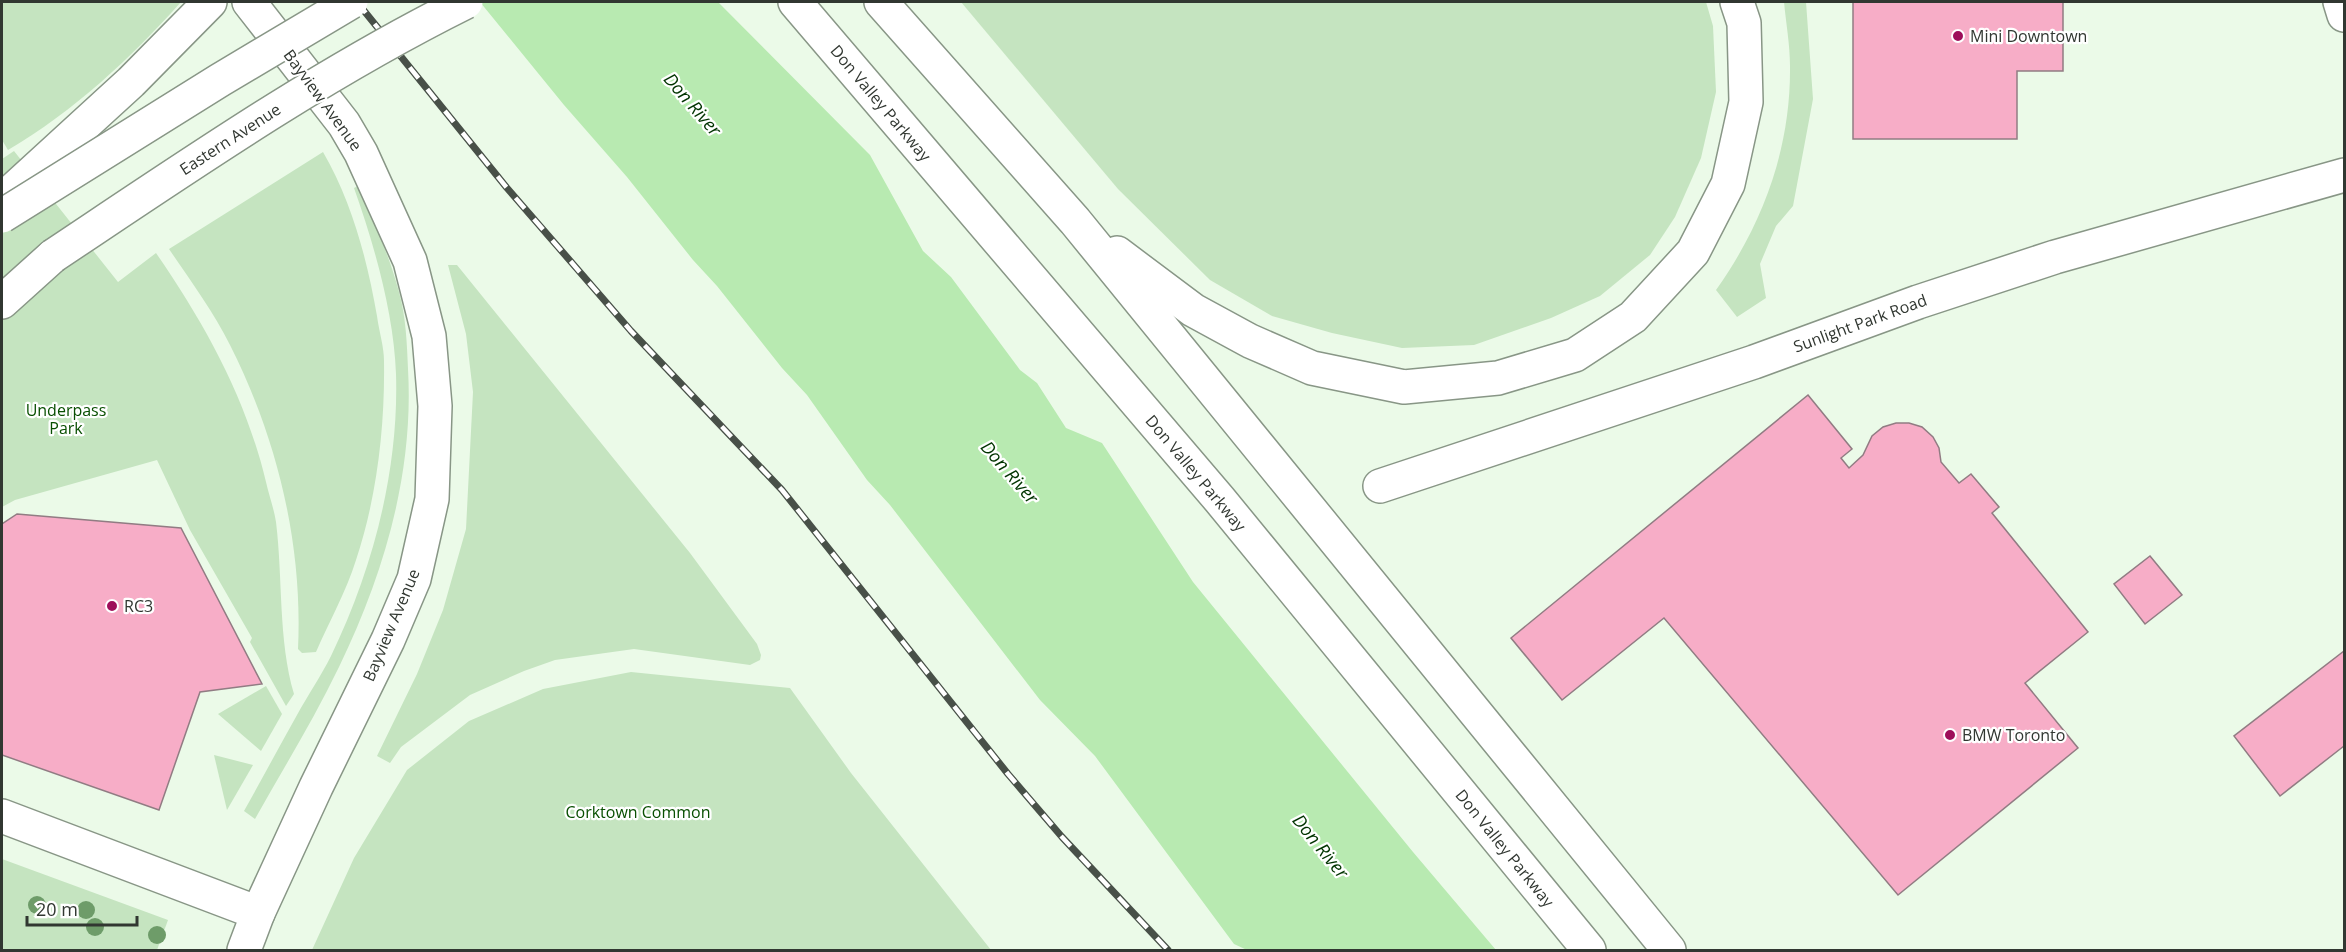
<svg xmlns="http://www.w3.org/2000/svg" width="2346" height="952" font-family="'Open Sans',sans-serif">
<rect width="100%" height="100%" fill="#ebfae8"/>
<g fill="#c5e4c0">
<path d="M2 2H181C131 58 74 111 8 150L2 140Z"/>
<path d="M961 2H1706L1713 26 1716 92 1701 158 1675 217 1650 255 1600 296 1551 318 1474 345 1402 348 1332 333 1272 316 1210 280 1118 189Z"/>
<path d="M1784 2H1806L1813 99 1793 206 1776 226 1760 264 1766 298 1737 317 1716 290C1763 224 1791 148 1790 66 1790 45 1786 23 1784 2Z"/>
<path d="M14 151 118 282 156 253C205 324 246 398 266 482 269 495 274 509 276 522 283 579 278 639 294 694L286 706 250 642 252 638 190 530 157 460 15 500 2 507V159Z"/>
<path d="M323 152C352 202 367 259 377 316 379 331 384 347 384 361 385 427 377 497 356 560 346 592 329 622 316 652L302 653 298 649C303 544 277 438 230 345 213 311 190 280 169 249Z"/>
<path d="M358 186C374 221 389 255 399 292 406 317 407 344 408 369 414 473 384 574 339 667 314 719 283 769 255 819L244 811C262 779 279 747 297 715 308 695 321 676 331 656 373 569 399 470 396 374 394 314 374 244 354 188Z"/>
<path d="M448 265H457L690 553 757 644 761 655 760 660 750 665 634 649 555 660 524 671 470 695 401 747 390 763 377 756 417 674 443 610 466 529 473 392 466 334Z"/>
<path d="M631 672 790 688 851 773 991 950H312L354 858 407 770 469 721 543 689Z"/>
<path d="M266 686 282 714 261 751 218 714Z"/>
<path d="M214 755 253 765 227 810Z"/>
<path d="M2 859 168 920 157 950H2Z"/>
</g>
<path fill="#b8eab1" d="M480 2H718L870 155 923 251 951 277 1020 370 1037 383 1066 428 1102 443 1193 582 1413 852 1496 950H1247L1234 944 1095 756 1040 700 890 505 867 480 807 395 782 368 717 286 693 260 627 177 564 105Z"/>
<g fill="#f7adc7" stroke="#917c83" stroke-width="1.5">
<path d="M1853 2H2063V71H2017V139H1853Z"/>
<path d="M1808 395 1852 449 1841 458 1849 468 1863 455 1872 436 1883 427 1896 423H1909L1922 427 1933 437 1939 448 1941 462 1959 483 1971 474 1999 507 1992 513 2088 632 2025 683 2078 748 1898 895 1664 618 1562 700 1511 638Z"/>
<path d="M17 514 181 528 262 684 200 692 159 810 2 755V524Z"/>
<path d="M2150 556 2182 595 2145 624 2114 584Z"/>
<path d="M2344 651V746L2280 796 2234 736Z"/>
</g>
<g fill="none" stroke-linecap="round" stroke-linejoin="round">
<defs>
<g id="minor">
<path d="M1380 486 1754 362 1918 302 2055 257 2344 175"/>
<path d="M2 816 258 913 244 950"/>
</g>
<g id="major">
<path d="M249 2 344 124 361 153 410 261 429 336 435 406 432 499 414 579 388 640 316 787 258 913"/>
<path d="M2340 2 2344 15"/>
</g>
<g id="highway">
<path d="M795 2 1220 500 1589 950"/>
<path d="M881 2 1075 221 1669 950"/>
<path d="M2 200 131 82 210 2"/>
<path d="M1117 253 1193 310 1250 341 1312 368 1404 387 1498 378 1575 355 1633 317 1693 252 1728 184 1746 102 1744 23 1737 2"/>
<path d="M2 302 53 256"/>
</g>
</defs>
<use href="#minor" stroke="#889686" stroke-width="36"/>
<use href="#major" stroke="#889686" stroke-width="36"/>
<use href="#highway" stroke="#889686" stroke-width="36"/>
<use href="#minor" stroke="#fff" stroke-width="33"/>
<use href="#major" stroke="#fff" stroke-width="33"/>
<use href="#highway" stroke="#fff" stroke-width="33"/>
<defs>
<path id="rail" d="M357 2 507 188 631 331 782 490 1008 774 1062 837 1168 950"/>
</defs>
<use href="#rail" stroke="#485048" stroke-width="7"/>
<use href="#rail" stroke="#fff" stroke-width="4.5" stroke-dasharray="14" stroke-linecap="butt"/>
<defs>
<g id="highway-bridge">
<path d="M2 216 220 80 351 2"/>
<path d="M53 256C188 166 321 74 466 2"/>
</g>
</defs>
<use href="#highway-bridge" stroke="#889686" stroke-width="36" stroke-linecap="butt"/>
<use href="#highway-bridge" stroke="#fff" stroke-width="33"/>
</g>
<g fill="#6e9c69">
<circle cx="37" cy="905" r="9"/>
<circle cx="86" cy="910" r="9"/>
<circle cx="95" cy="927" r="9"/>
<circle cx="157" cy="935" r="9"/>
</g>
<g fill="#9e0e5a" stroke="#fff" stroke-width="2">
<circle cx="1958" cy="36" r="6"/>
<circle cx="112" cy="606" r="6"/>
<circle cx="1950" cy="735" r="6"/>
</g>
<g text-anchor="middle" dominant-baseline="central" stroke-width="4.5" stroke-linejoin="round" paint-order="stroke">
<g font-size="16" fill="#313731" stroke="#fff" text-anchor="start">
<text x="1970" y="36">Mini Downtown</text>
<text x="124" y="606">RC3</text>
<text x="1962" y="735">BMW Toronto</text>
</g>
<g font-size="16" fill="#313731" stroke="#fff">
<text transform="translate(323 100) rotate(54)">Bayview Avenue</text>
<text transform="translate(881 103) rotate(50)">Don Valley Parkway</text>
<text transform="translate(230 139) rotate(-33)">Eastern Avenue</text>
<text transform="translate(1860 323) rotate(-20)">Sunlight Park Road</text>
<text transform="translate(1196 473) rotate(50)">Don Valley Parkway</text>
<text transform="translate(391 625) rotate(-67)">Bayview Avenue</text>
<text transform="translate(1505 848) rotate(51)">Don Valley Parkway</text>
</g>
<g font-size="16" fill="#084f01" stroke="#fff">
<text x="66" y="410">Underpass<tspan x="66" dy="18">Park</tspan></text>
<text x="638" y="812">Corktown Common</text>
</g>
<g font-size="18" font-style="italic" fill="#003400" stroke="#fff">
<text transform="translate(693 104) rotate(49)">Don River</text>
<text transform="translate(1010 472) rotate(49)">Don River</text>
<text transform="translate(1321 846) rotate(51)">Don River</text>
</g>
</g>
<rect width="2346" height="952" fill="none" stroke="#313731" stroke-width="6"/>
<path d="M27 916v9h110v-9" fill="none" stroke="#313731" stroke-width="3"/>
<text x="36" y="916" font-size="18" fill="#313731" stroke="#ffffff" stroke-width="4.5" paint-order="stroke">20 m</text>
</svg>
